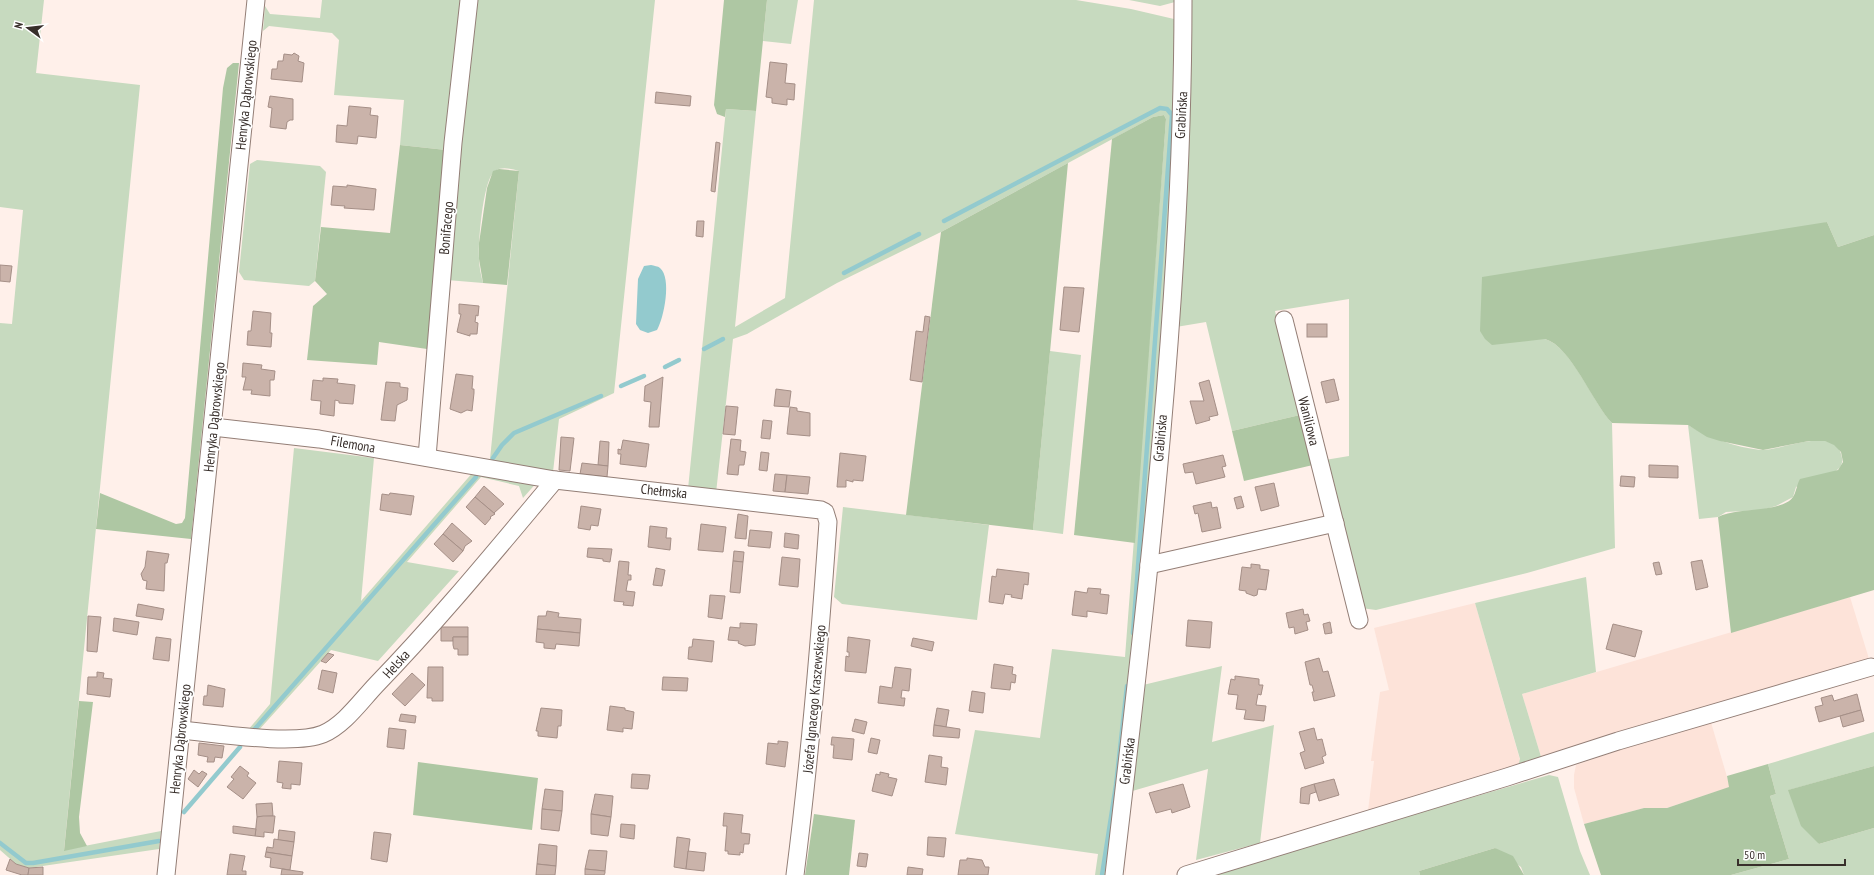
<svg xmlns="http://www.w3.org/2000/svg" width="1874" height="875" font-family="'PT Sans Narrow',sans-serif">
<rect width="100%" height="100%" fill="#fff0ea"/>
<g fill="#fde3d9">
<path d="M1850 597 1870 662 1542 760 1522 694Z"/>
<path d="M1475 603 1520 760 1518 766 1368 811 1374 761H1371L1380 692 1389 690 1374 628Z"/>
<path d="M1710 719 1730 787 1667 808H1644L1584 824 1574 788V775L1576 765Z"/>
</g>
<g fill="#c7dabf">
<path d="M0 0H44L36 73 140 85 64 850 161 831 159 849 29 868 16 864 0 850V323L12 324 23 210 0 207Z"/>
<path d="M322 0H460L446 150 400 145 404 100 334 95 339 40 332 33 269 26 263 31 265 6 270 14 320 18Z"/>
<path d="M474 0H655L614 393 559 419 553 472 493 463 496 460 490 459 519 171C512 169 502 166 495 171 483 178 478 243 479 258 479 267 481 275 483 283L447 280Z"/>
<path d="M767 0H798L791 44 763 41Z"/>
<path d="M814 0H1076L1131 9 1174 19 1179 117 1148 530 1109 875H1095L1098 854 955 834 975 730 1040 738 1052 649 1125 657 1166 119 1164 115 1153 117 941 232 837 283 747 334 733 339 716 493 688 489 726 109 756 111 735 327 785 298Z"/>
<path d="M1129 0H1175V2L1160 6Z"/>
<path d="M1191 0H1874V235L1838 247 1827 222 1545 339C1571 346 1593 403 1612 423L1615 548 1527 573 1376 610 1361 608 1325 460 1349 456V299L1275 311 1300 415 1232 431 1206 322 1176 327Z"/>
<path d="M257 160 320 166 326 172 315 281 309 286 244 280 239 272 250 164Z"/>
<path d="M1050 351 1081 355 1063 534 1033 530Z"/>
<path d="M1688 425C1710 438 1735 447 1760 450 1780 452 1837 423 1842 458 1843 462 1841 467 1838 469 1833 475 1805 483 1796 487L1793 497 1776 506 1762 510 1726 512 1718 517 1699 519Z"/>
<path d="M294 448 374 458 361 601 474 471 539 480 523 498 519 486 481 477 407 562 459 571 378 661 331 650 258 731 248 730 270 704Z"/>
<path d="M843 507 989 525 977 620 842 604 834 597Z"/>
<path d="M1586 577 1596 672 1522 694 1542 760 1518 766 1520 759 1475 603Z"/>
<path d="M1222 666 1212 742 1274 725 1260 843 1196 860 1208 769 1129 792 1143 685Z"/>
<path d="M1874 732V766L1789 790 1819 844 1874 828V875H1731L1789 859 1770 796 1776 794 1768 764Z"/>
<path d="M1549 775 1558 777 1580 851 1590 875H1524L1521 867 1495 848 1419 871 1420 875H1205Z"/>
</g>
<g fill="#aec7a3">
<path d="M724 0H767L756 111 726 109 725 117 717 114 714 105Z"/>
<path d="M233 63H239L191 539 96 529 100 493 176 524 182 523 185 518 223 88 227 68Z"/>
<path d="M1164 115 1166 119 1135 543 1074 535 1112 139 1153 117Z"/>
<path d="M400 145 446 150 427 349 379 342 377 365 307 360 313 306 327 294 315 281 321 227 390 233Z"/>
<path d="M1068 163 1033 530 906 515 941 232Z"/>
<path d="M499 169 519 171 507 285 483 283 479 259V243L487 188 493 171Z"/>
<path d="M1827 222 1838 247 1874 235V590L1731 633 1718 517C1736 507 1782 513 1793 497 1796 493 1797 484 1800 479L1838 470 1843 462 1841 452 1834 445 1825 441H1809L1763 450 1720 441 1707 437 1688 425 1612 423C1593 404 1571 346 1545 339L1492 345 1485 339 1480 331 1482 277Z"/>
<path d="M1300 415 1313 465 1244 481 1232 431Z"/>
<path d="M79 701 93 702 79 817 80 833 87 846 64 851Z"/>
<path d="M418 762 538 778 532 830 413 815Z"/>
<path d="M1768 764 1776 794 1770 796 1789 859 1731 875H1601L1584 824 1644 808H1667L1729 787 1727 776Z"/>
<path d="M1874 766V828L1819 844 1801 826 1788 790Z"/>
<path d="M814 814 855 820 849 875H805Z"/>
<path d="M1495 848 1513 856 1524 875H1420L1419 871Z"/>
</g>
<path fill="#93cace" d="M651 265C654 266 658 266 660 268 672 278 664 318 657 330L648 333 640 330 636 324 638 279 644 266Z"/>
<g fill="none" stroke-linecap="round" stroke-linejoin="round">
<g stroke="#93cace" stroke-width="4.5">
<path d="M944 221 1160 108 1167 109 1172 115 1133 633"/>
<path d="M844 273 919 234"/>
<path d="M704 349 723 339"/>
<path d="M665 367 679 360"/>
<path d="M621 386 644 376"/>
<path d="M493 458 502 445 514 433 601 396"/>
<path d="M253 731 476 477"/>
<path d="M184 812 240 747"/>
<path d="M0 843 26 863H33L159 841"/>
<path d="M1102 875 1116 785 1127 686"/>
</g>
</g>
<g fill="#cab3aa" stroke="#a58f87">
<path d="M294 53 299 56 298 61 304 63 302 82 271 79 272 69H277L278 61H283L284 54 292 55Z"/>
<path d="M770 62 787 64 785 83 795 84 794 100 787 99V105L772 103V98L766 97Z"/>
<path d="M656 92 691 96 690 106 655 103Z"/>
<path d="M270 96 293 99V120H290L287 122 286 129 270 127 272 108 268 107Z"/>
<path d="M349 106 371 108 370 115 378 116 376 138 358 136 357 144 336 142 337 125 347 126Z"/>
<path d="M716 142 720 143 715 192 711 191Z"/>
<path d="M347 185 376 189 374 210 344 208 345 206 331 205 333 186 347 187Z"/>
<path d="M697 221H704L703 237 696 236Z"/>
<path d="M0 265 12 266 10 282 0 281Z"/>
<path d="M1064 287 1084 288 1079 332 1060 330Z"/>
<path d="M459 304 479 306 478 316 476 315 475 322 478 323 477 334H470V336L457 332 461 314H459Z"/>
<path d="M253 311 271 313 270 333H272L271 347 247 345 248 331H251Z"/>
<path d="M925 316 930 317 922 382 910 380 916 331 923 332Z"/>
<rect x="1307" y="324" width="20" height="13"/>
<path d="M243 363 262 365 261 369 275 371 274 380H270V396L251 394 252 390H243L246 377H242Z"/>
<path d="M456 374 473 376 472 389H474V393L472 411 467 410 461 413 450 409Z"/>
<path d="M663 377 659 427H649L651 402 644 401 645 386Z"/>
<path d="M323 378 338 379 337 383 355 385 353 404 339 403V401L335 400 334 416 320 414 321 401 311 400 313 380 323 381Z"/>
<path d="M1334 379 1339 400 1326 403 1321 382Z"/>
<path d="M1209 380 1218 415 1209 417 1210 420 1196 424 1190 401H1204L1199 383Z"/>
<path d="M386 382 400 383V387L408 388 407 400 397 405 395 421 381 420Z"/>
<path d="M776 389 791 391 789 407 774 406Z"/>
<path d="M726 406 738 407 735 435 723 434Z"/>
<path d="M790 407 797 408V411L810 413V436L787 434Z"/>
<path d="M763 420 772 421 770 439 761 438Z"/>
<path d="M561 437 574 438 570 471 559 470Z"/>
<path d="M731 439 741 440 740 451 746 452 744 465H739L738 475 727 474Z"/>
<path d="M623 440 649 444 646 467 620 464 621 454H618V449L621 450Z"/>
<path d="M600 441 609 442 608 466 598 465Z"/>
<path d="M761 452 769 453 767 471 759 470Z"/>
<path d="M840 453 866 456 863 481 853 480V482L846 480V487H837Z"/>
<path d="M1223 455 1226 466 1222 467 1225 477 1196 484 1193 472 1185 473 1183 464Z"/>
<path d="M582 463 608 466 607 477 580 474Z"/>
<path d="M1649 465 1678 466V478L1649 477Z"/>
<path d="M775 474 787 475 785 492 773 491Z"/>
<path d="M787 475 810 477 808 494 785 492Z"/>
<path d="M1621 476 1635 477 1634 487 1620 486Z"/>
<path d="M1274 483 1279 506 1261 511 1255 487Z"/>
<path d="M484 486 504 504 494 513 495 514 475 497Z"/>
<path d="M390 493 414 496 411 515 380 510 382 494 389 495Z"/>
<path d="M1241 496 1244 507 1237 509 1234 498Z"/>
<path d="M475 497 495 514 490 517 491 518 485 525 466 507Z"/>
<path d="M1211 502 1212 508 1217 507 1221 528 1202 532 1198 513 1195 514 1193 506Z"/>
<path d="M581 506 601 509 598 526 591 525 590 530 578 528Z"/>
<path d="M738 514 748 516 746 539 735 538Z"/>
<path d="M452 523 472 541 465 546 463 551 443 534Z"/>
<path d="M701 524 726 527 723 552 698 550Z"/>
<path d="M650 526 667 528 666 538H671L670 550 648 547Z"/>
<path d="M750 530 772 532 770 548 748 546Z"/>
<path d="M785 533 799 535 798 549 784 547Z"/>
<path d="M443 534 463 551 453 562 434 544Z"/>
<path d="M588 548 612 549 610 562 603 561V559L587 557Z"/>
<path d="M147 551 169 554 167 563H165L164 591 146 589 147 581 143 580 141 574 145 567Z"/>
<path d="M734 551 744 552 743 562 733 561Z"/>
<path d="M782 557 800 559 798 587 779 585Z"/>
<path d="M1702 560 1708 587 1696 590 1691 562Z"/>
<path d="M619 561 629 562 628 575H631V580H628L626 591 635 592 633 606 623 605 624 602 614 601Z"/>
<path d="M733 561 743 562 740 593 730 592Z"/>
<path d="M1659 562 1662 574 1656 575 1653 563Z"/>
<path d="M1251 564 1260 565V569L1269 570 1266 590 1258 589 1257 595 1254 596 1246 593V591L1239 590 1242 567 1251 568Z"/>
<path d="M656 568 665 570 662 586 653 585Z"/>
<path d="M997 569 1029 573 1028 585 1024 584 1022 599 1011 597 1012 595 1005 594 1003 604 989 602 992 576 996 577Z"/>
<path d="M1088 588 1101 589 1100 594 1109 595 1107 614 1087 611V617L1072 615 1075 591 1087 593Z"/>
<path d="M710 595 725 596 722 619 708 617Z"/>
<path d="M138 604 164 609 162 620 136 616Z"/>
<path d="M1303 609 1304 615 1308 614 1310 621 1306 622 1308 630 1295 634 1294 627 1289 628 1286 613Z"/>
<path d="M547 611 559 613 558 617 581 619 580 633 537 629 538 616H546Z"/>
<path d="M88 616 101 617 97 652 87 651Z"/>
<path d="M114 618 139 622 137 635 113 631Z"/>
<path d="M1188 620 1212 622 1210 648 1186 646Z"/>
<path d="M1330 622 1332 633 1325 634 1323 624Z"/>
<path d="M740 623 757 624 755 645 745 646 738 643 739 641 728 640 730 627 740 628Z"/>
<path d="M1613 624 1642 631 1635 657 1606 649Z"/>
<path d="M441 627H468V637H453V641H441Z"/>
<path d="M537 629 580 633 579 646 556 644 555 649 544 648V643L536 642Z"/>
<path d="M156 637 171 639 169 661 153 659Z"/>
<path d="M453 637H468V655H458V649H454L453 645Z"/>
<path d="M848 637 870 640 866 673 845 671 846 656 849 657V652H847Z"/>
<path d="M913 638 934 642 932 651 911 646Z"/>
<path d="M693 639 714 641 712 662 688 659 689 647H692Z"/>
<path d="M328 653 334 655 326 663 321 661Z"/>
<path d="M1319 658 1323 672 1328 671 1335 696 1314 701 1312 692H1314L1312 685H1310L1305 662Z"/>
<path d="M994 664 1013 667 1012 674 1016 675 1015 683 1011 682 1010 690 991 688Z"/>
<path d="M428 667H443V701H432V698H427Z"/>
<path d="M895 667 911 669 909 691 902 690 901 698H905L904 706 878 703 880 686 892 688Z"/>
<path d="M322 670 337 673 333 693 318 689Z"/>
<path d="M97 672 104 673 103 678 112 679 110 697 87 694 88 677H97Z"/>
<path d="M412 673 425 685 405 706 392 694Z"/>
<path d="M1235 676 1259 679V685H1263L1261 695 1258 694 1256 705 1266 706 1264 721 1244 719 1246 710 1236 709 1238 695 1228 694 1231 679 1235 680Z"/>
<path d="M663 677 688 678 687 691 662 690Z"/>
<path d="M208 685 225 689 223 707 203 705 204 696H207Z"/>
<path d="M972 691 985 693 983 713 969 711Z"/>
<path d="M1857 694 1861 710 1819 722 1815 707 1823 705 1821 698 1832 695 1834 701Z"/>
<path d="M610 706 625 708V710L634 712 632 729 623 728V732L607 730Z"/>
<path d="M541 708 562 710 561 726H558L557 738 538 736V731H536Z"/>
<path d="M937 708 949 710 946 727 934 725Z"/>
<path d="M1861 710 1864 721 1843 727 1840 716Z"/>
<path d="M401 714 416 716 415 723 399 721Z"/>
<path d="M855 719 867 722 864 734 852 731Z"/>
<path d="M934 725 960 729 959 738 933 736Z"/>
<path d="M389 728 406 730 404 749 387 747Z"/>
<path d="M1314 728 1317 740 1322 739 1326 755 1322 757 1324 763 1305 769 1300 753 1305 751 1299 732Z"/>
<path d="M832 737 854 739 852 760 833 758 834 745H831Z"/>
<path d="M871 738 880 740 877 754 868 752Z"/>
<path d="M778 741 788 742 785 767 766 764 768 743 778 744Z"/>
<path d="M199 743 224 746 222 758 215 757 214 762H207L208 757 198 755Z"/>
<path d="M929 755 942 757 941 767 948 768 946 785 925 782Z"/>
<path d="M279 761 302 763 300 785 291 784V789L282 788 283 783 277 782Z"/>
<path d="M240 766 249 773 247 776 256 783 243 799 227 787 234 779 231 777Z"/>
<path d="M194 770 199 774 202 771 207 774 198 787 188 779Z"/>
<path d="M880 772 889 774 888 777 897 779 892 796 872 791 876 774 880 775Z"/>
<path d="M632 774 650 775 648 789 631 788Z"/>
<path d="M1334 779 1339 795 1319 801 1314 784Z"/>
<path d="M1183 784 1190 807 1172 813 1171 809 1156 813 1149 793Z"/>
<path d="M1314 784 1316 792 1310 794 1309 804 1300 803 1301 788Z"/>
<path d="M545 789 563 791 562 811 542 809Z"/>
<path d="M595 794 613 796 611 817 591 814Z"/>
<path d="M272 803 273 816 257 817 256 804Z"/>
<path d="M542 809 562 811 559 831 541 829Z"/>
<path d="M724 813 743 815 741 833 750 834 749 844H744L743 853 740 852V855L728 854V851H725L727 826H723Z"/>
<path d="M591 814 611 817 608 836 591 834Z"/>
<path d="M263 816H275L273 833 264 832V837L255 836 257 817Z"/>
<path d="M621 824 635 825 634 839 620 837Z"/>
<path d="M233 826 256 829 255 836 233 833Z"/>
<path d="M279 830 295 832 294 842 278 840Z"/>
<path d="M374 832 391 834 387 862 371 859Z"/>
<path d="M677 837 690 839 686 869 674 867Z"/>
<path d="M928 837 946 838 944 857 927 855Z"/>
<path d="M274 839 294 842 292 856 266 852 267 847 273 848Z"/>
<path d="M539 844 557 846 556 866 537 864Z"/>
<path d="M589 850 607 851 605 871 585 869Z"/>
<path d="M688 851 706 853 704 871 686 869Z"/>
<path d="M266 852 292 856 290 870 270 867 271 858 265 857Z"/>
<path d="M859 853 868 854 866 867 857 866Z"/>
<path d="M230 854 245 856 242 871H246V875H227Z"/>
<path d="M967 858 982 860 985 867H989L988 875H958L960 860H967Z"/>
<path d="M10 859 16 864 29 868 28 875H22L6 870Z"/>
<path d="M537 864 556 866 555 875H536Z"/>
<path d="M43 867V875H28L29 868Z"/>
<path d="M908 867 923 869 922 875H907Z"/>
<path d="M282 869 303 872V873L302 875H281Z"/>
<path d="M585 869 605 871V873L604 875H585Z"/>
</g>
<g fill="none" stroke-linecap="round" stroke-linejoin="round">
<defs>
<g id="street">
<path d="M1284 320 1359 620"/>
<path d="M213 427 319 439 555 480 821 510 825 512 828 522C820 640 810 758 795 875"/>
<path d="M427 457 453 143 469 0"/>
<path d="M1149 565 1335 523"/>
<path d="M181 730C215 733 294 746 323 734 344 725 360 702 376 685 439 620 497 549 555 480"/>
<path d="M166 875 256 0"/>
<path d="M1114 875C1148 586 1183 292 1183 0"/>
<path d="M1186 875 1507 777 1618 741 1871 667"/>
</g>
</defs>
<use href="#street" stroke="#937e76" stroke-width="19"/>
<use href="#street" stroke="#fff" stroke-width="17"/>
</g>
<g text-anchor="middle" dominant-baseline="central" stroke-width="3.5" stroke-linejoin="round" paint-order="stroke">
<g font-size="14" fill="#382f2b" stroke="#fff">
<text transform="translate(246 95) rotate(-84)">Henryka Dąbrowskiego</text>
<text transform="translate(1181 115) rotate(-87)">Grabińska</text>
<text transform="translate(446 228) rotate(-85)">Bonifacego</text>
<text transform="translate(214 417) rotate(-84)">Henryka Dąbrowskiego</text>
<text transform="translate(1309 421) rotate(76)">Waniliowa</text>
<text transform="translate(1160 438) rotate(-85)">Grabińska</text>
<text transform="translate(353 444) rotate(10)">Filemona</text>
<text transform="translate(664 491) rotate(6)">Chełmska</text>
<text transform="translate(396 664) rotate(-48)">Helska</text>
<text transform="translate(814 699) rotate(-85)">Józefa Ignacego Kraszewskiego</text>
<text transform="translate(180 739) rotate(-84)">Henryka Dąbrowskiego</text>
<text transform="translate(1127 761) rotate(-83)">Grabińska</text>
</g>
</g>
<g transform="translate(28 28) rotate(285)" stroke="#ffffff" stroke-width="3" paint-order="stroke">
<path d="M0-3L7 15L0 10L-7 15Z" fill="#382f2b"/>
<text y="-6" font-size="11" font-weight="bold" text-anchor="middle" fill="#382f2b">N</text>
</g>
<path d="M1738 859v6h107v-6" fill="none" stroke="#382f2b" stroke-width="2"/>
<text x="1744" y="859" font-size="12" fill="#382f2b" stroke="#ffffff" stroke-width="3" paint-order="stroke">50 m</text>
</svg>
